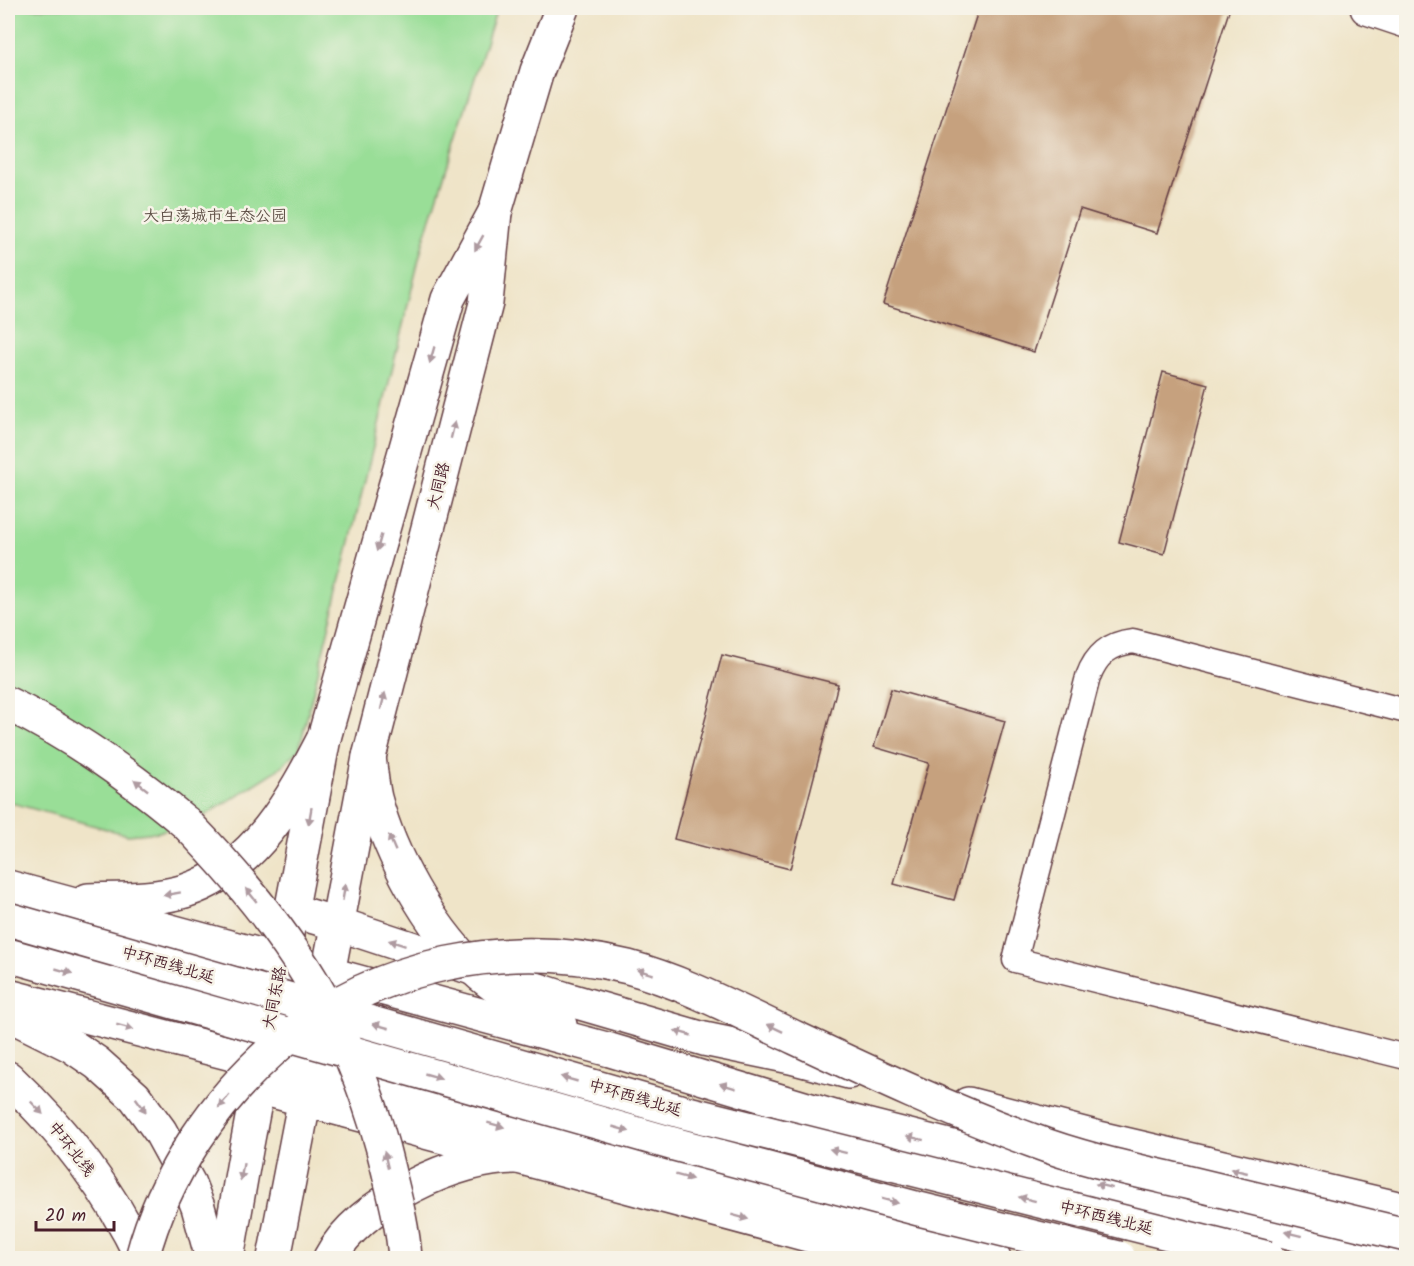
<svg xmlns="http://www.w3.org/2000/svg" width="1414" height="1266" font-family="Kalam,'LXGW WenKai TC',sans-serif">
<rect width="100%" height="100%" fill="#f7f3e8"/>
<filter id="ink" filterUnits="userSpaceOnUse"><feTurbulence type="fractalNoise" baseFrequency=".0167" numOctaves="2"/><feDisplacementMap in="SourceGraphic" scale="12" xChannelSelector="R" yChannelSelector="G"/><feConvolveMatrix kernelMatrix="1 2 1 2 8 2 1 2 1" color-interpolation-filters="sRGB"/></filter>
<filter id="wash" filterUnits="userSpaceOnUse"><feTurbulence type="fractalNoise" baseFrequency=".008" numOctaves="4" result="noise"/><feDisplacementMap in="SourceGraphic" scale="24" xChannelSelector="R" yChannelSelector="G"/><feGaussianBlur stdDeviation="1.35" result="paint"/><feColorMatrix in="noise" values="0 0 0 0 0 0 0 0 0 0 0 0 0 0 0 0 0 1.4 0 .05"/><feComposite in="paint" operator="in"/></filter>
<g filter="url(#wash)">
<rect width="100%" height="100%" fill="#efe4c8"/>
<path fill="#99de97" stroke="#727e61" stroke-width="1.5" d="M8 8H497L423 243 299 750 276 771 206 815 159 832 128 835 8 802Z"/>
<g id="blocks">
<g fill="#c6a17e">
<path d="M979 8H1230L1157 233 1080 209 1034 352 883 304Z"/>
<path d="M1163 372 1208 384 1164 554 1119 542Z"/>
<path d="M722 655 838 684 790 869 674 839Z"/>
<path d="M891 689 1005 721 954 900 894 884 929 763 874 747Z"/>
</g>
</g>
</g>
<g filter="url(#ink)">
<use href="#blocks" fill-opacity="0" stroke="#633d43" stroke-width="1.5"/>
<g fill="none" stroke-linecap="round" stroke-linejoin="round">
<defs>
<path id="street" d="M1406 711 1133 641C1109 644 1096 655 1088 677L1015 960 1406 1057"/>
<g id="secondary">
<path d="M1367 8 1406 21"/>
<path d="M495 212 537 71 562 8"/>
<path d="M227 1258 246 1150 324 738 448 299 495 212 486 303 369 757 323 1000"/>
<path d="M274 1258 310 1072"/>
</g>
<g id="primary">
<path d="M369 757C371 771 372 785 375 798 390 855 429 926 472 967 497 991 530 1009 560 1025"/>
<path d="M8 887 610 1050 834 1117 1391 1258"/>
<path d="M88 900C119 899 155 900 185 891 255 869 293 798 324 738"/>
<path d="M8 996 348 1084 908 1239 994 1258"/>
<path d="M8 1014 72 1046 97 1063 135 1097 160 1131 189 1184 198 1207 212 1258"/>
<path d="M330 1258C358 1203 458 1155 519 1157"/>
</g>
<g id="highway">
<path d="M8 704C73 735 130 776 186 823"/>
<path d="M293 911 338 924 563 998 704 1039 791 1057 849 1072"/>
<path d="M8 1078C62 1129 110 1191 142 1258"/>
<path d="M258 1087 823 1239 902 1258"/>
<path d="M968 1104 1099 1138 1406 1210"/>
</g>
</defs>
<use href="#street" stroke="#633d43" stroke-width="27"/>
<use href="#secondary" stroke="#633d43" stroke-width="36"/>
<use href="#primary" stroke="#633d43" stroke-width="36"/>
<use href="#highway" stroke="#633d43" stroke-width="36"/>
<use href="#street" stroke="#fff" stroke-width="24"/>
<use href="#secondary" stroke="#fff" stroke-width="33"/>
<use href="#primary" stroke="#fff" stroke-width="33"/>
<use href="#highway" stroke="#fff" stroke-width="33"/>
<defs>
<g id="highway-bridge">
<path d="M186 823C287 927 354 1026 388 1169 395 1198 403 1228 405 1258"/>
<path d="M8 919 680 1111 1268 1258"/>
<path d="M8 955 674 1144 919 1209 1119 1258"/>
<path d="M142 1258C164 1174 216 1097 283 1041 378 963 509 937 628 967 683 982 732 1008 783 1032 864 1070 946 1109 1031 1140 1081 1159 1134 1170 1186 1182 1260 1200 1333 1218 1406 1235"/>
</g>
</defs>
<use href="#highway-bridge" stroke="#633d43" stroke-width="36" stroke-linecap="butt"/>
<use href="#highway-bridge" stroke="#fff" stroke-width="33"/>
</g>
<defs><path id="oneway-solid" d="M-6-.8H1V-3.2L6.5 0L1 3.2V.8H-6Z" transform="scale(1.5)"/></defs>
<g fill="#ae9aa0">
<use href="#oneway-solid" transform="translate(479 243) rotate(119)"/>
<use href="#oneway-solid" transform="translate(432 355) rotate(106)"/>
<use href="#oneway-solid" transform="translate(453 430) rotate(-76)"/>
<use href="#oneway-solid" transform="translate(379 543) rotate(106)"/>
<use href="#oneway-solid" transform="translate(383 701) rotate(-76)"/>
<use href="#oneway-solid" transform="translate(141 785) rotate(-142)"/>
<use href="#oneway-solid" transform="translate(310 816) rotate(100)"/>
<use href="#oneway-solid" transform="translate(392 843) rotate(-113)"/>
<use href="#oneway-solid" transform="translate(344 892) rotate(-80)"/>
<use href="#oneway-solid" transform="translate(172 894) rotate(170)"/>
<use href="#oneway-solid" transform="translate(251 895) rotate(-129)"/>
<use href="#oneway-solid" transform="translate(397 943) rotate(-162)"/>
<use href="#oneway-solid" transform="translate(64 971) rotate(16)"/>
<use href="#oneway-solid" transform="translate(645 972) rotate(-164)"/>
<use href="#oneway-solid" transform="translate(381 1026) rotate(-164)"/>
<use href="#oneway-solid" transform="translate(125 1027) rotate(15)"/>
<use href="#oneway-solid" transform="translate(775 1028) rotate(-154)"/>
<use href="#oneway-solid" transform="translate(683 1033) rotate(-164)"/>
<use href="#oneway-solid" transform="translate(433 1076) rotate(16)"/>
<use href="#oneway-solid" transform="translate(569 1079) rotate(-164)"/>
<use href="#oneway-solid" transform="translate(728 1086) rotate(-163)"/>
<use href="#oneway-solid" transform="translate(224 1101) rotate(130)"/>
<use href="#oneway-solid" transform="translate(141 1105) rotate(54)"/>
<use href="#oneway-solid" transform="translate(37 1108) rotate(46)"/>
<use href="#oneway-solid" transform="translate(496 1125) rotate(15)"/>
<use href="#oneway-solid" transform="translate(621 1129) rotate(16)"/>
<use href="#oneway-solid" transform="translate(915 1138) rotate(-166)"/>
<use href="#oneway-solid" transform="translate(838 1151) rotate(-166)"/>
<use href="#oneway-solid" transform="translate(386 1160) rotate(-103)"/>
<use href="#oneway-solid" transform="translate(1239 1171) rotate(-167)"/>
<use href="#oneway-solid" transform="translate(242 1172) rotate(100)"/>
<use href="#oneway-solid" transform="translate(684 1177) rotate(15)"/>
<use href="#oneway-solid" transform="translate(1104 1186) rotate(-166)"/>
<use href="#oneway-solid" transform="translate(1027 1199) rotate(-166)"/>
<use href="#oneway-solid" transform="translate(890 1201) rotate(15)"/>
<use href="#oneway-solid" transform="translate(740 1217) rotate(15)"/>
<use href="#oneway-solid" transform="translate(1293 1234) rotate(-166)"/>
</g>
</g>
<g text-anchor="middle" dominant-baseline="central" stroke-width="5" stroke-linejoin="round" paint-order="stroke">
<g font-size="16" fill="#5e4f46" stroke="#f7f3e8">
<text x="215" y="216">大白荡城市生态公园</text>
</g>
<g font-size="16" fill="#4a1f2b" stroke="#f7f3e8">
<text transform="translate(439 486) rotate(-76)">大同路</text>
<text transform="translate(168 965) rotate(16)">中环西线北延</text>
<text transform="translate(275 998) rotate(-79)">大同东路</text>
<text transform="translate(635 1098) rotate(16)">中环西线北延</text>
<text transform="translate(71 1149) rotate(52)">中环北线</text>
<text transform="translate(1106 1218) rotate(14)">中环西线北延</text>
</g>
</g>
<rect width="1414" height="1266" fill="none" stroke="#f7f3e8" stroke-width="30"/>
<path d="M36 1221v9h78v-9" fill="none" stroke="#4a1f2b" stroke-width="3"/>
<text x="45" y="1221" font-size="18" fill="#4a1f2b" stroke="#f7f3e8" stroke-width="4.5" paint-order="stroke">20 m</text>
</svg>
